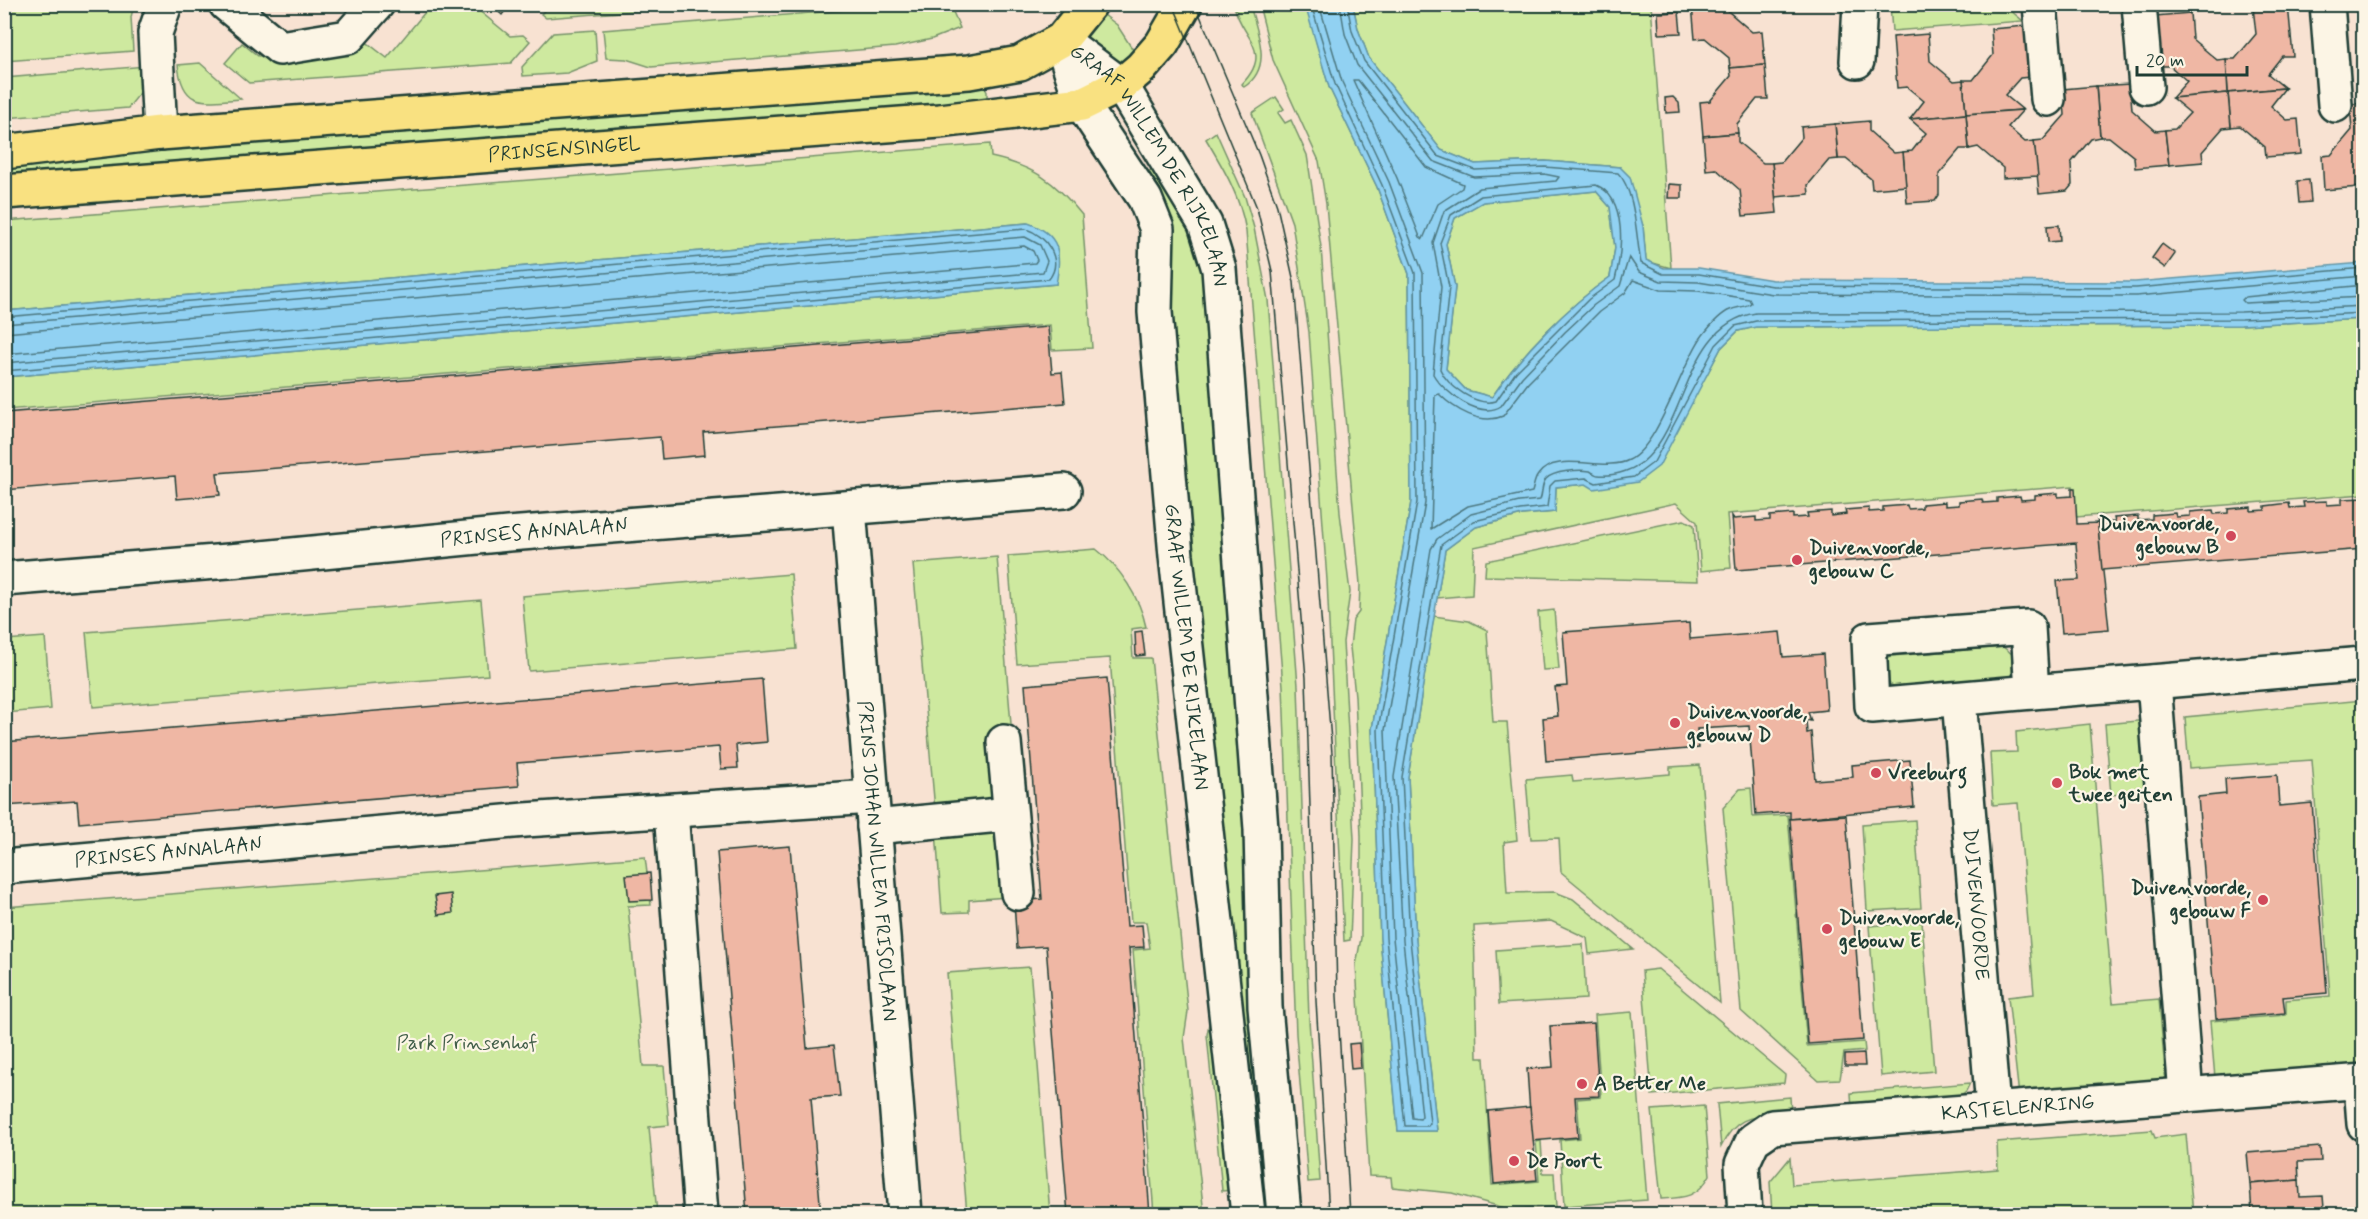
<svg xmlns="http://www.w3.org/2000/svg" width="2368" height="1219" font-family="Mynerve,sans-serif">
<rect width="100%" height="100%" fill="#f8e2d2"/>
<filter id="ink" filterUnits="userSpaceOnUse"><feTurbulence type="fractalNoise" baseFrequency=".0167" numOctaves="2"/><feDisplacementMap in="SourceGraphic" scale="12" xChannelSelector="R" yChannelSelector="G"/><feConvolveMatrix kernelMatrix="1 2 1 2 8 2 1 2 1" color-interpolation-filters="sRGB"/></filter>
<g filter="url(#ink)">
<g fill="#cee99f" stroke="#76936a" stroke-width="1.5">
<path d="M921 4 950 5 960 28 932 39 895 47 651 67 626 59 606 58 603 30Z"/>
<path d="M4 5H134L131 17 133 51 5 61Z"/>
<path d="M431 5H472L510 36 523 35 530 41 511 63 249 83 225 63 242 43 258 56 353 49 365 41 387 58Z"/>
<path d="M683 5 685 7 546 18 541 14 550 5Z"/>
<path d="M1234 5H1250C1257 33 1274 67 1244 87L1242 84C1275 50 1240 37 1234 5Z"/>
<path d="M1259 5H1306L1329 87 1377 187 1409 274 1411 502 1372 729 1380 938 1398 1131H1437L1416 940 1408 777 1434 616 1469 621 1487 630 1493 722H1507L1517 840 1504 842 1507 893 1555 892 1573 899 1633 949 1589 954 1587 938 1551 921 1474 926 1477 1058H1484L1492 1185 1539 1181 1536 1142 1541 1141 1543 1173H1554L1556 1207 1508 1209 1452 1193 1392 1187 1391 1177 1369 1176 1356 965 1361 938V836L1355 696 1350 647 1353 620 1359 612 1360 584 1326 204 1319 161 1273 60Z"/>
<path d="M1353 5H1651L1671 268 1646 261 1643 226 1620 167 1545 161 1475 164 1441 150 1369 58 1358 29Z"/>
<path d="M1890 5H2004L2023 21 1892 31Z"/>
<path d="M1104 15 1117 25 1135 53 1124 64 1089 45 1086 35Z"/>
<path d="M595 30 597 61 567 73 523 76 522 67 553 33Z"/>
<path d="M200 63 241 99C206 101 183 110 178 65Z"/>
<path d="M146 66 144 88 128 108 5 118V78Z"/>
<path d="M982 80 987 92V106L5 182V162Z"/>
<path d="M1276 97 1284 109 1278 113 1285 123 1291 120 1307 155 1321 247 1340 513 1350 592 1343 642 1354 839 1350 940 1344 941 1327 580 1309 332 1292 223 1252 113Z"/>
<path d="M1216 132 1245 197 1254 228 1268 300 1298 686 1309 1020 1320 1181 1308 1182 1296 1034 1283 686 1246 231C1240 196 1224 169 1206 139Z"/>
<path d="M990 144 991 157C1033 166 1055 181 1082 215L1092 348 1052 350 1050 325 5 410V377L1056 284 1027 223 5 311V221Z"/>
<path d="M1159 165 1197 237 1211 283 1269 1186 1253 1188 1143 175Z"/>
<path d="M1596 191 1610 207 1615 248 1610 277C1568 306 1520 355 1492 397L1466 390 1446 369 1455 287 1446 244 1455 218 1482 202Z"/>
<path d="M2363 319V494L2076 517 2073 486 1727 514 1731 568 1701 571 1697 522 1676 503 1474 547 1472 595 1437 598 1445 550 1476 527 1522 515 1555 512 1556 487 1586 484 1706 376 1721 348 1738 331 1755 327 2241 325Z"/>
<path d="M1684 520 1694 525 1698 581 1485 576 1486 561Z"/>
<path d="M1096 549C1120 567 1140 598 1146 627L1131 629 1133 658H1151L1188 1011 1184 1038 1204 1214H1154L1133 950 1150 948 1146 922H1131L1110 658 1017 664 1008 556Z"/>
<path d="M997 557 1012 736 999 789 987 805 935 810 913 564Z"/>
<path d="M791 574 797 649 529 671 522 596Z"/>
<path d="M481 600 488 675 93 707 86 632Z"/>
<path d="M1554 610 1559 669 1543 670 1538 612Z"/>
<path d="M45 637 51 709 5 713V640Z"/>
<path d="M2003 647 2012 654V673L2009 678 1904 686H1893L1886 682 1885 660 1891 656Z"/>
<path d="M2363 700 2364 1060 2356 1069 2215 1078 2210 1021 2286 1015V1000L2330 996 2312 760 2189 768 2185 717Z"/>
<path d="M2148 720 2155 791 2111 795 2105 724Z"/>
<path d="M2090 724 2113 1003 2159 999 2166 1084 2019 1096 2008 997 2034 994 2018 803 1993 805 1990 753 2017 752 2016 732Z"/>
<path d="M1700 765 1720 1003 1561 872 1559 838 1531 839 1526 779 1572 775 1573 782 1670 774V767Z"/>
<path d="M1751 788 1753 817 1788 815 1807 1046 1864 1042 1865 1051 1844 1053 1840 1079 1818 1080 1741 1011 1723 808 1740 789Z"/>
<path d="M1915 820 1921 908 1867 911 1862 824Z"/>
<path d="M997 830 1007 897 969 900V912L942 913 936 831Z"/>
<path d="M645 857 651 905 628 906 643 1066H664L669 1125 649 1127 657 1214H5V907Z"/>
<path d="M1922 922 1934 1071 1881 1076 1869 926Z"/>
<path d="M1583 944 1586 999 1499 1004 1496 950Z"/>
<path d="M1030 967 1050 1214H967L947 973Z"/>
<path d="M1658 969 1785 1075 1784 1083 1652 1095 1642 971Z"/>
<path d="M1211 1011 1233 1190 1222 1191 1207 1035Z"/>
<path d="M1632 1012 1647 1200 1564 1206 1560 1140 1580 1138 1577 1099 1601 1097 1595 1015Z"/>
<path d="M1970 1083 1966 1091 1957 1098 1852 1110 1851 1093Z"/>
<path d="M1790 1097 1791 1114C1756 1118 1738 1111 1721 1147L1717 1104Z"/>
<path d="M1704 1106 1710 1175C1698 1197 1685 1198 1661 1199L1652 1110Z"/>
<path d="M2152 1130 2155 1138 2186 1134 2193 1214H1772L1770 1182 1790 1158 1792 1185 1998 1169 1997 1142Z"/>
</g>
<g fill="#91d1f2" stroke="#6396a6" stroke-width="1.5" fill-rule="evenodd">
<path d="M1305 5H1353L1358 29 1369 58 1441 150 1475 164 1545 161 1620 167 1630 177 1643 226 1646 260 1664 268H1699L1773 280 2135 282 2363 263V319L2241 325 1756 327 1738 331 1721 348 1659 466 1638 482 1594 489 1586 484 1556 487 1555 512 1522 515 1476 527 1445 550 1408 777 1416 940 1437 1131H1398L1380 938 1372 729 1411 502 1409 274 1377 187 1329 87ZM1596 191 1610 207 1615 248 1610 277C1567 307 1521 354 1492 397L1466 390 1446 369 1455 287 1446 244 1455 218 1483 202Z"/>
<path d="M1028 223C1060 234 1062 253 1056 284L5 377V311Z"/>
</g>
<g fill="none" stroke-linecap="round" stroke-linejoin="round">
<g stroke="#4d7880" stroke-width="1.5">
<path d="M1311 4 1335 84 1382 185 1415 273 1417 502 1378 730 1386 938 1405 1126H1428L1430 1123 1410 940 1402 777 1441 545 1474 521 1520 510 1547 507 1550 486 1555 481 1586 478 1596 483 1634 477 1654 462 1716 345 1735 326 1756 321 2241 319 2364 313"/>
<path d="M1319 4 1342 82 1389 182 1423 273 1425 503 1385 730 1393 938 1412 1118 1420 1119 1422 1116 1403 941 1394 777 1431 549 1437 539 1471 514 1519 502 1540 500C1543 493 1541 485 1546 479 1553 471 1580 469 1590 471 1592 472 1596 475 1598 475 1615 477 1637 469 1648 457 1688 416 1688 323 1756 313L2241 312 2364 306"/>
<path d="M1340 4 1345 34 1357 65 1433 161 1474 177 1544 174 1559 177 1556 181 1480 188 1444 211 1433 243 1441 287 1433 374C1443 392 1480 420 1501 406L1522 377 1565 332 1594 305 1620 286 1629 257 1639 272 1661 281 1698 282 1773 294 2136 296 2364 276"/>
<path d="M1347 4 1352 31 1364 61 1438 156 1475 170 1545 167 1618 173C1636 191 1636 239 1641 263L1663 274H1699L1773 286 2136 288 2364 268"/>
<path d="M1353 80H1358L1426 167 1463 184 1462 188 1438 204 1423 239 1420 237 1397 178Z"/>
<path d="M1596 185C1628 198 1622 253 1615 280L1589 299 1516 372 1496 401C1477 407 1447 386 1440 369L1449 287 1440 243 1451 215 1481 196Z"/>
<path d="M1633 280 1661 290 1698 291 1749 299 1751 303C1746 307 1737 307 1730 310 1720 314 1710 326 1703 335 1681 364 1660 445 1629 460 1605 473 1555 449 1538 475 1534 480 1534 486 1532 492L1468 506 1431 529 1435 395 1439 394C1454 409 1481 426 1503 416L1528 383 1599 312 1625 293Z"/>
<path d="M2364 285 2245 297 2242 300 2245 303 2364 297"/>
<path d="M4 317 1026 229C1046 235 1064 260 1049 279L4 371"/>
<path d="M4 324 1025 237 1040 245 1047 261 1043 272 4 363"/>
<path d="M4 333 1024 246 1033 251 1037 260 1035 263 4 354"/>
</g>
</g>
<g fill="#efb7a4" stroke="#1f3d34" stroke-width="1.5">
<path d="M490 4H510L502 15Z"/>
<path d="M1727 4 1728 11 1752 32 1762 31 1765 65 1730 68 1729 58 1705 38 1695 39 1692 5Z"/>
<path d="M2288 5 2293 56H2282L2268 74 2285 88 2228 93 2226 59H2235L2256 34 2253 7Z"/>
<path d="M1679 12 1681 33 1659 34 1658 13Z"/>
<path d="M2190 13 2192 39 2217 60 2226 59 2228 93 2172 98 2187 81 2170 66H2160L2155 16Z"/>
<path d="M2026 26 2030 77 2020 78 2005 95 2023 110 1966 114 1963 80H1973L1993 55 1991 29Z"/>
<path d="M1928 34 1930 61 1954 81 1963 80 1966 114 1910 119 1924 101 1907 87 1897 88 1893 37Z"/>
<path d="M1765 65 1768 99H1757L1737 124 1738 133 1703 136 1700 102 1710 101 1731 76 1730 68Z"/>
<path d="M2130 84 2132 110 2156 131 2165 130 2169 165 2135 168 2134 157 2109 137H2100L2096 86Z"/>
<path d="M2096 86 2100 137 2091 139 2071 163 2072 185 2067 191 2039 194 2034 141 2043 140 2065 115 2063 89Z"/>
<path d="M2285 88 2271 106 2287 120 2298 119 2301 154 2266 157 2265 147 2240 126 2231 127 2228 93Z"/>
<path d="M2228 93 2231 127 2223 128 2202 152 2203 162 2169 165 2165 130 2175 129 2190 113 2172 98Z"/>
<path d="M1673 97 1679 103 1680 112 1666 113 1665 98Z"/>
<path d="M2364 103V171L2358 178 2359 187 2324 190 2322 156 2331 155 2352 130 2350 104Z"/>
<path d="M2023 110 2008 127 2025 142 2034 141 2038 176 2003 178V168L1978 147 1969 149 1966 114Z"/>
<path d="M1966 114 1969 149H1960L1939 174V195L1935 201 1907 203 1903 152 1912 151 1926 133 1910 119Z"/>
<path d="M1869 121V131L1894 153 1903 152 1906 186 1872 189 1871 179 1846 159H1838L1835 124Z"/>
<path d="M1835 124 1838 159 1829 160 1808 185 1809 194 1775 197 1772 163 1781 162 1802 137 1801 127Z"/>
<path d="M1738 133V142L1763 163H1772L1777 213 1743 216 1740 190 1716 169 1706 170 1703 136Z"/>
<path d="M2309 180 2311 202 2299 203 2297 181Z"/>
<path d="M1669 184 1682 185V198H1668Z"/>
<path d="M2059 225 2060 241 2048 242 2047 226Z"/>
<path d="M2162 244 2175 254 2165 268 2152 258Z"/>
<path d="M1048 327 1052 373 1062 372 1065 403 703 432 705 455 662 459 660 437 217 473 220 495 177 499 175 476 4 490V413Z"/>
<path d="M2072 488H2075L2077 524 2098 523 2109 629 2062 633 2057 581 2079 580 2076 543 1736 570 1732 516 1734 519 1756 517V521L1770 520V516L1793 514V518L1808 517 1807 513 1831 511V516L1846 514 1845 510 1869 508V512L1883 511V507L1907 505 1908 509 1922 508V504L1945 502V506L1959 505V501L1982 499 1983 503 1997 502V498L2020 496 2021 500 2035 499V495L2058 493V497L2072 496Z"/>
<path d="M2364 498V549L2102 570 2097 516 2100 515 2101 523 2115 522 2114 518 2138 516V520L2152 519V515L2175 513 2176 517 2190 516V512L2213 510 2214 514 2228 513V509L2251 507V511L2265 510V506L2289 503 2290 508 2304 507 2303 502 2327 501V505L2342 504V499Z"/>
<path d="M1689 623 1690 639 1780 632 1783 657 1823 654 1827 710 1808 712 1811 721 1806 720 1807 733 1811 732 1815 780 1853 777 1852 765 1910 760 1914 807 1790 819V812L1756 815 1749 726 1697 729 1699 748 1546 761 1543 718 1558 716 1555 687 1567 686 1563 632Z"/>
<path d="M1142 631 1145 655 1136 656 1135 632Z"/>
<path d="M1107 678 1127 926 1142 925 1144 947 1129 948 1150 1214H1068L1046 946 1017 948 1014 901 1042 899 1025 685Z"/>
<path d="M762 679 767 742 736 745 738 768 721 769 719 747 517 763 519 786 79 823 77 801 4 806V742Z"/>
<path d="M2277 775 2279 806 2312 803 2327 993 2283 997 2285 1013 2216 1019 2198 797 2226 794 2225 779Z"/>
<path d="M1846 815 1863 1040 1808 1044 1790 819Z"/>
<path d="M790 846 807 1048 834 1045 840 1096 811 1098 821 1214H747L717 852Z"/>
<path d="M650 873 652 900 629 901 626 875Z"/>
<path d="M451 894 453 913 438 915 435 896Z"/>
<path d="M1594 1023 1599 1096 1575 1097 1578 1137 1532 1141 1527 1069 1553 1067 1550 1026Z"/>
<path d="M1359 1043 1361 1068 1351 1069 1349 1044Z"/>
<path d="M1864 1054 1865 1066H1845V1055Z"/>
<path d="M1530 1107 1537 1180 1494 1184 1488 1111Z"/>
<path d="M2320 1147 2321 1161 2298 1162 2299 1180 2250 1184 2247 1153Z"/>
<path d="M2299 1180 2300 1197 2323 1196 2324 1208 2252 1214 2250 1184Z"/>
<path d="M2324 1208 2325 1214H2252Z"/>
</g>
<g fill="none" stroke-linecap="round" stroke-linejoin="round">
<defs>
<g id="minor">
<path d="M226 4 280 48 348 37 377 4"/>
<path d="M2040 4 2048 99"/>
<path d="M2139 4 2146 87"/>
<path d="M2327 4 2335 105"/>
<path id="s1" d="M1061 40 1121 85 1205 224 1219 269 1261 829 1265 1007 1284 1214"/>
<path id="s2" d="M1061 40 1082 104 1145 199 1157 229 1155 312 1176 556 1248 1214"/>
<path d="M1857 61 1860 4"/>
<path d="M160 133 155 33 165 4"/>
<path id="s3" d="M849 508 905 1214"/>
<path id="s4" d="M4 579 241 560 508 534 1064 491"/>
<path d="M2028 627 2032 692 1872 706 1869 639Z"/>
<path d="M2154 682 2186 1095"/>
<path d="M2032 692 2364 664"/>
<path id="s5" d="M1959 699 1993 1108"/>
<path d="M1004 742 1018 893"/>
<path d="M671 811 701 1214"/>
<path d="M874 827 1010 814"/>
<path id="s6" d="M4 867 525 820 871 797"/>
<path d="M2361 1084 2364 1124"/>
<path id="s7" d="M1745 1214 1742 1164 1753 1140 1772 1127 2364 1081"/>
</g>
<g id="major">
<path d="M4 152 160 133 969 72 1020 63 1061 40 1090 4"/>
<path id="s8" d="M4 192 940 121 1082 104 1121 85 1141 68 1162 44 1185 4"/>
</g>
</defs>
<use href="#minor" stroke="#1f3d34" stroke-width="38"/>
<use href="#major" stroke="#1f3d34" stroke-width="38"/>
<use href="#minor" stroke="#fcf5e5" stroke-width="33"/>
<use href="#major" stroke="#f9e181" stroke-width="33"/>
<g stroke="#1f3d34" stroke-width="1.5">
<path d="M1173 4 1257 208 1272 271 1306 678 1316 1001 1329 1214"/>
<path d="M1195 4 1259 155 1277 206 1294 282 1332 753 1337 996 1350 1214"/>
</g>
</g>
</g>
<g fill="#d1495b" stroke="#fcf5e5" stroke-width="2">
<circle cx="2231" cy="536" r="6"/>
<circle cx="1797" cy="560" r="6"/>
<circle cx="1675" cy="723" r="6"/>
<circle cx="1876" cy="773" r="6"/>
<circle cx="2057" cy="783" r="6"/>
<circle cx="2263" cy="900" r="6"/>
<circle cx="1827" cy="929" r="6"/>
<circle cx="1582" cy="1084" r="6"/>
<circle cx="1514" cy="1161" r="6"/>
</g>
<g text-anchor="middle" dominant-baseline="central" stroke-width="4.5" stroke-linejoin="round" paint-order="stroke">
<g font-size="20" fill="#1f3d34" stroke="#fcf5e5">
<text stroke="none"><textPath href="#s8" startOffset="562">PRINSENSINGEL</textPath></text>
<text stroke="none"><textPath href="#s1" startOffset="158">GRAAF WILLEM DE RIJKELAAN</textPath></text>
<text stroke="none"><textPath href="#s4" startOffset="532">PRINSES ANNALAAN</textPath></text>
<text stroke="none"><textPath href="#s2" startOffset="633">GRAAF WILLEM DE RIJKELAAN</textPath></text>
<text stroke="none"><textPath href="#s6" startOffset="165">PRINSES ANNALAAN</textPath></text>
<text stroke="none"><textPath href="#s3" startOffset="354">PRINS JOHAN WILLEM FRISOLAAN</textPath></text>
<text stroke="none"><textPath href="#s5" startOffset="206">DUIVENVOORDE</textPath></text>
<text stroke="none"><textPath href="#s7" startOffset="346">KASTELENRING</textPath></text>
</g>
<g font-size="20" font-weight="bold" fill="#1f3d34" stroke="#fcf5e5" text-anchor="start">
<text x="2219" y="524" text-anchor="end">Duivenvoorde,<tspan x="2219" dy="23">gebouw B</tspan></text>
<text x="1809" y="548">Duivenvoorde,<tspan x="1809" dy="23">gebouw C</tspan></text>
<text x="1687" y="712">Duivenvoorde,<tspan x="1687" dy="23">gebouw D</tspan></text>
<text x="2069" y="772">Bok met<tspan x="2069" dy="23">twee geiten</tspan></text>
<text x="1888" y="773">Vreeburg</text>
<text x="2251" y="888" text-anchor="end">Duivenvoorde,<tspan x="2251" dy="23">gebouw F</tspan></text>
<text x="1839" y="918">Duivenvoorde,<tspan x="1839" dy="23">gebouw E</tspan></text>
<text x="1594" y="1084">A Better Me</text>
<text x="1526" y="1161">De Poort</text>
</g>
<g font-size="20" fill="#425f49" stroke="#fcf5e5">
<text x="467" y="1043">Park Prinsenhof</text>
</g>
</g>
<rect width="2368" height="1219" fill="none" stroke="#fcf5e5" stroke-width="24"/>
<rect x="12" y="12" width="2344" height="1195" fill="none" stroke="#1f3d34" stroke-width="2" filter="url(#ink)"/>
<path d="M2137 66v9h110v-9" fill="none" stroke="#1f3d34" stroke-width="3"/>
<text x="2146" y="66" font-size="18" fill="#1f3d34" stroke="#fcf5e5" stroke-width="4.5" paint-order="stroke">20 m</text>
</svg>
